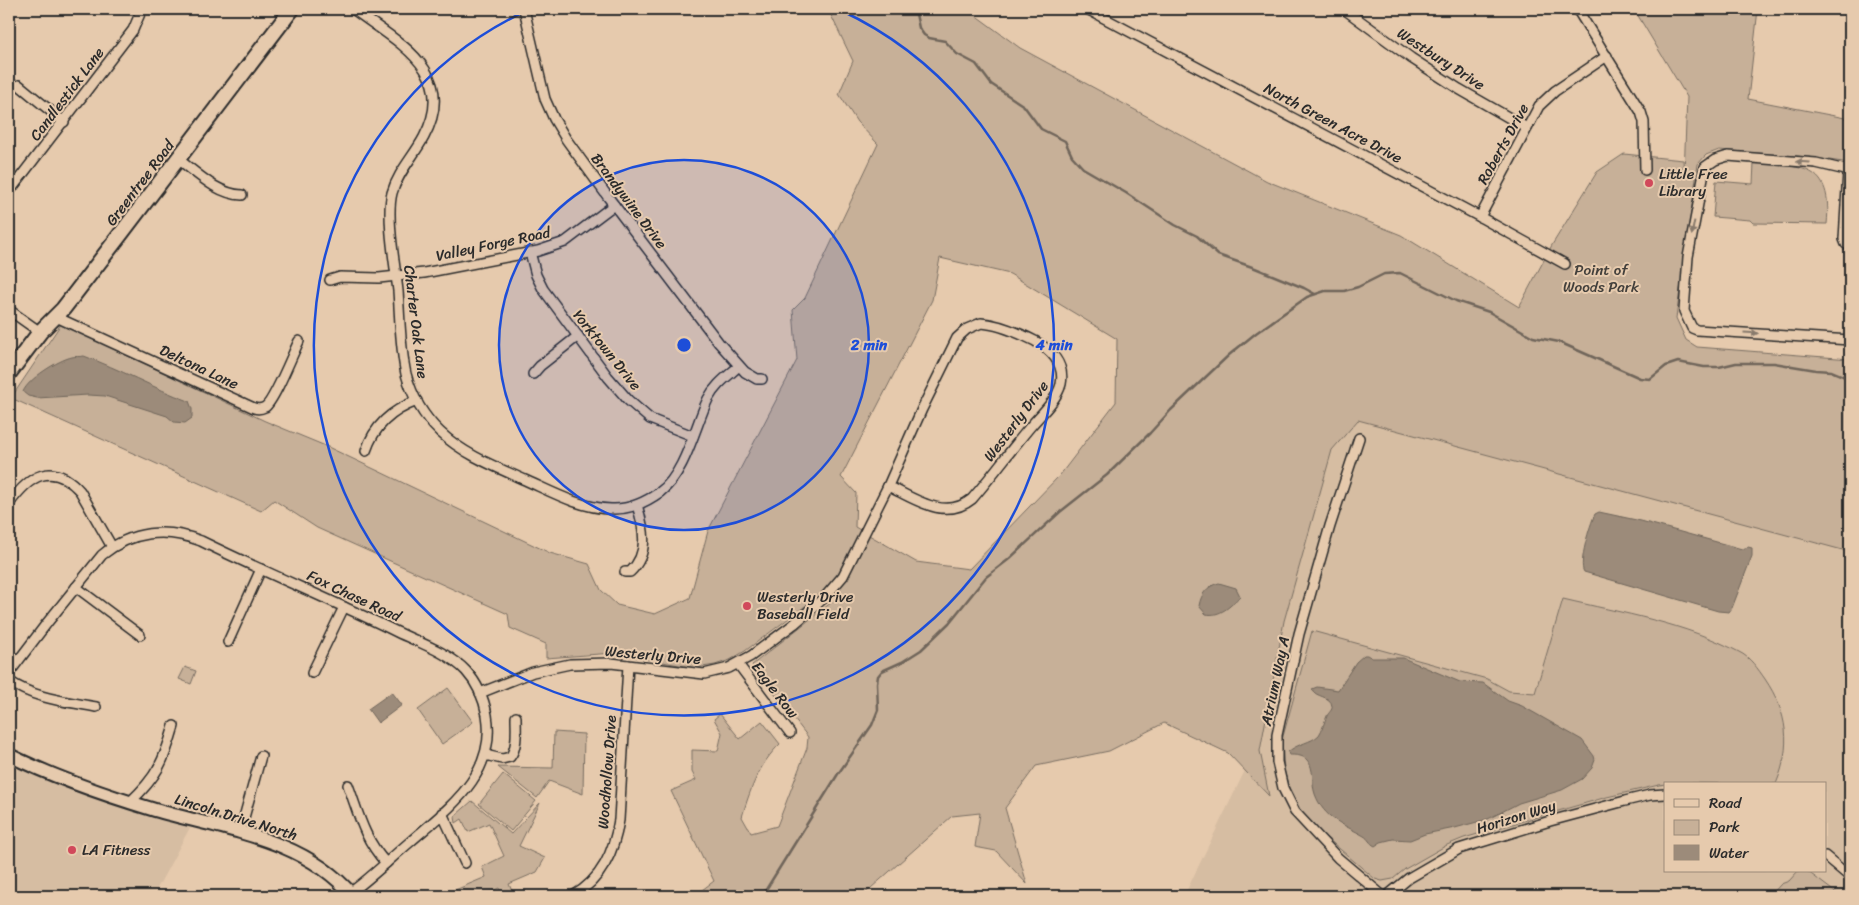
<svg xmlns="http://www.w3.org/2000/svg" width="1859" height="905" font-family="Sriracha,sans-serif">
<rect width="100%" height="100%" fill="#e6caad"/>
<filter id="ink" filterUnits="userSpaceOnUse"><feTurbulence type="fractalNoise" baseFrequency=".02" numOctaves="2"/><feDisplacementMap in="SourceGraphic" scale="10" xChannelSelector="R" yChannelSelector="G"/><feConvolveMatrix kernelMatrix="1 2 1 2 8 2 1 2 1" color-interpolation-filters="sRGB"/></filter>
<g filter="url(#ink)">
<g fill="#d6bda2" fill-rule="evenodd">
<path d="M1295 407 1850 435V896H1184L1253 754ZM1665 784H1825V871H1665Z"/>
<path d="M9 755 194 820 153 896H9Z"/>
</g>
<g fill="#c7b098" stroke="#796e62" fill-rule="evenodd">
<path d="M828 9H967L1020 48 1267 181 1401 235 1519 307 1552 245 1597 172 1624 154 1683 160 1684 174 1687 97 1634 9H1758L1748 99 1850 119V163L1808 157 1719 150 1706 155 1698 164 1676 318 1686 340 1697 347 1850 359V552L1358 420 1332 450 1284 621 1260 751 1269 796 1228 753 1164 723 1109 751 1036 766 1005 808 1027 884 996 851 975 847 980 813 952 816 862 896H694L714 881 671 791 696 780 692 772V750L718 751 722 733 714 719 720 714 740 739 762 721 780 744C759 764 750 790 742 817L751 833 777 826 807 748 808 737 752 665 837 598 834 588 828 586 816 598 745 651 730 660 715 665 696 668 613 653 546 658V644L510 628 508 614 317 528 274 500 261 511 11 398 61 324 265 421 328 447 550 553 589 564 601 590 617 605 655 614 690 598 708 531 797 360 793 310 805 298 878 144 857 122 839 94 853 61ZM940 258 1010 274 1117 339 1116 402 1060 475 969 569 916 562 855 527 856 493 841 477 932 300Z"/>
<path d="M1754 163C1802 167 1833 163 1827 224L1753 223 1750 220 1713 217 1716 181 1753 184Z"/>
<path d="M1563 599C1622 613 1685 623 1739 652 1750 657 1758 669 1765 679 1788 713 1792 746 1776 784L1675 783 1659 785 1607 797 1464 838 1447 845 1405 869 1393 879 1382 881 1375 879 1314 827 1301 813 1292 798 1284 770 1282 740 1312 631 1487 679 1509 691 1535 693Z"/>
<path d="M185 667 196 671 191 684 179 679Z"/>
<path d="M448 688 473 722 442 744 418 710Z"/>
<path d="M554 732 584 734 583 794 549 781 537 798 498 767 553 768Z"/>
<path d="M503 774 536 801 511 831 479 804Z"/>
<path d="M472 801 511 834 540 803 519 846 545 858 537 872 509 884 514 896H503L499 888 481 896H441L486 877 482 867 504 856 489 823 468 832 462 819 456 823 455 817 456 815Z"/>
<path d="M1798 871H1807L1840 896H1770L1781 884 1789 881Z"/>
</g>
<g fill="#9c8b7a" stroke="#6f655a">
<path d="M84 356C120 369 153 388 189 401L192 409V418L185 423 174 422 167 416 105 396 88 395 37 398 28 396 23 392C28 379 58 360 72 357 75 356 80 357 84 356Z"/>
<path d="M1599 512 1641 521 1742 549 1748 547 1752 548V556L1732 608 1729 612 1718 611 1584 572C1578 564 1590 524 1595 514Z"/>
<path d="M1219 583 1236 588 1240 596C1231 606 1220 617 1206 614L1199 606C1201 594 1207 586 1219 583Z"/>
<path d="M1364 655H1367L1372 658H1403L1460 682 1483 683 1508 701 1522 706 1582 740 1594 756 1595 760 1592 768 1582 779 1562 790 1519 803 1488 819 1455 828 1425 834 1410 840 1393 839 1381 842 1375 846C1369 843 1369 839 1364 836 1343 824 1324 819 1315 794 1311 783 1315 768 1307 760 1303 755 1295 755 1289 755L1288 752C1298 743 1311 743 1319 735 1323 729 1324 722 1327 716 1328 713 1333 710 1332 706 1331 695 1315 698 1312 689L1317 687 1338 690 1356 662Z"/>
<path d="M392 692 402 705 378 723 368 709Z"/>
</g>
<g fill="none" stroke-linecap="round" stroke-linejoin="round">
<g stroke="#6f655a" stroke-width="2.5">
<path d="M915 9 919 28 924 35 929 38 945 41 957 54 976 64 991 84 1024 106 1041 129 1065 141 1072 156 1083 168 1126 193 1175 225 1197 236 1218 255 1255 268 1304 288 1315 294"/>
<path d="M762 896 838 774 872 725 878 710 877 683 878 676 882 671 902 662 921 650 949 623 986 577 1008 560 1060 512 1107 475 1150 433 1171 410 1229 355 1256 333 1307 297 1325 291H1344L1358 287 1384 274 1400 273 1456 301 1489 312 1533 337 1559 342 1640 378 1650 379 1666 366 1678 362 1704 367H1719L1736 363H1774L1816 370 1831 371 1850 379"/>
</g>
<defs>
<g id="street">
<path d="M353 9C398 43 459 71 424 137 414 156 398 172 392 193 386 216 395 265 398 291 400 318 400 347 406 374 412 396 423 416 440 432 463 454 496 467 525 480 552 492 580 508 611 509 628 510 646 502 660 492 685 474 695 426 708 399 715 385 728 376 739 366"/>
<path d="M524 9 545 99 554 119 566 139 608 197 719 343 745 372 757 379H762"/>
<path d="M1087 9 1480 217 1565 264"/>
<path d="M1344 9 1411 58 1459 89 1527 128"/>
<path d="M1577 9 1641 112 1644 122 1645 170"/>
<path d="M19 85 64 122"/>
<path d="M178 159C197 173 217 194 242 195"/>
<path d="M1848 171 1844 239 1846 244 1850 246"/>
<path d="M1850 171 1816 163 1728 156 1715 160 1705 167 1688 257 1684 311 1692 328 1697 330 1850 340"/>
<path d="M9 192 133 30 142 9"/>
<path d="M1480 217 1539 106 1555 91 1607 56"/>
<path d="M530 252 536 275 543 289 608 377 628 400 650 419 693 436"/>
<path d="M330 280 340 277 379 278 424 273 538 251 565 242 614 205"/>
<path d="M9 310 40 332"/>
<path d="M54 316 254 408C257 409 261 409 265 407 274 401 293 353 299 341"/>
<path d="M981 323C999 324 1019 333 1035 341 1051 350 1065 364 1061 384 1057 400 1040 415 1030 427 1010 451 992 476 972 499 945 521 915 499 888 486L922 409 957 338 967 329Z"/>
<path d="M533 374 540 366 578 336"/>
<path d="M1359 438 1330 526 1299 634 1277 735V762L1283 788 1295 812 1338 858 1383 896"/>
<path d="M366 451C374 426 392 410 417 401"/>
<path d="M9 504C29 476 52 460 80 491L112 547"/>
<path d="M625 572H630C650 553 644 528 637 505"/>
<path d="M76 587 140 635"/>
<path d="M228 642 261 569"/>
<path d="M738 664 790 733"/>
<path d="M9 673 47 623 102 555C131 531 166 527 201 541 266 573 332 600 397 632 420 643 448 652 466 671 477 683 484 699 487 715 497 774 450 807 411 841 391 858 372 877 350 893"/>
<path d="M312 673 344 607"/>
<path d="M9 681C35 699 65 701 96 707"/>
<path d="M480 693 533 672 570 664 611 663 704 674 729 668 751 656 794 624 825 597 843 576 888 486"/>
<path d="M485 755 502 759 510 757C518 747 516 729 516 717"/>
<path d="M348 785C359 815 364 839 386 863"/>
<path d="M130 802C157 777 164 761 174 726"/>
<path d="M442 813 465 863"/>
<path d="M240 832 261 756"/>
<path d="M1825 856 1850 877"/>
<path d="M573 896C602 879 614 852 619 820L628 665"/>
<path d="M1387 896 1409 878 1459 849 1550 821 1625 801 1650 795 1665 794"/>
</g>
<path id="secondary" d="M9 755C55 778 105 795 155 810 225 830 304 838 353 896"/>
<path id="primary" d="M9 373 40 332 63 309 120 235 292 9"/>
</defs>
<use href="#street" stroke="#2b2b2b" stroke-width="12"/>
<use href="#secondary" stroke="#2b2b2b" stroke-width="16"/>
<use href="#primary" stroke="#2b2b2b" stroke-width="18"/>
<use href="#street" stroke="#e6caad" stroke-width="9"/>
<use href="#secondary" stroke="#e6caad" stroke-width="12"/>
<use href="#primary" stroke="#e6caad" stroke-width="14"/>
</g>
<defs><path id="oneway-solid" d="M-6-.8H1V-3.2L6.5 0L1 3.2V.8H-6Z" transform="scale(1.25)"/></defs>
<g fill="#887a6c">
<use href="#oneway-solid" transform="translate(1803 162) rotate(-176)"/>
<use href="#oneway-solid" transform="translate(1693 228) rotate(101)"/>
<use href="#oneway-solid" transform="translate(1751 333) rotate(4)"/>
</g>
</g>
<circle cx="684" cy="345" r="185" fill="#1d4ed8" fill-opacity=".12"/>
<g fill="none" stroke="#1d4ed8" stroke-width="2.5">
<circle cx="684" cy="345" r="185"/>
<path d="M840 10A370 370 0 1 1 528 10"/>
</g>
<g fill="#d1495b" stroke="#e6caad" stroke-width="2">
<circle cx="1649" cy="183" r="5"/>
<circle cx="747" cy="606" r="5"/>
<circle cx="72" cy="850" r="5"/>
</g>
<g text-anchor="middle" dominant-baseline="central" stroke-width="4" stroke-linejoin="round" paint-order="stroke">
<g font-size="15" fill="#2b2b2b" stroke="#e6caad">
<text transform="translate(1441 59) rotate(33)">Westbury Drive</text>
<text transform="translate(67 94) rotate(-53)">Candlestick Lane</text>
<text transform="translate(1333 123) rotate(28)">North Green Acre Drive</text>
<text transform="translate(1503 144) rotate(-61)">Roberts Drive</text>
<text transform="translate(140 183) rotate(-53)">Greentree Road</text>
<text transform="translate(629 201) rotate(53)">Brandywine Drive</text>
<text transform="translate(493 244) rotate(-12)">Valley Forge Road</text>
<text transform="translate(416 322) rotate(83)">Charter Oak Lane</text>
<text transform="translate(607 350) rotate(51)">Yorktown Drive</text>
<text transform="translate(199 367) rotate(25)">Deltona Lane</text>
<text transform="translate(1016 421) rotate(-53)">Westerly Drive</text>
<text transform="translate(354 596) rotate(25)">Fox Chase Road</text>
<text transform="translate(653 655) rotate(5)">Westerly Drive</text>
<text transform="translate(1275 681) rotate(-78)">Atrium Way A</text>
<text transform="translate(775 690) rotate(53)">Eagle Row</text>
<text transform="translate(607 772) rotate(-86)">Woodhollow Drive</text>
<text transform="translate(236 817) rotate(17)">Lincoln Drive North</text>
<text transform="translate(1516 817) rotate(-17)">Horizon Way</text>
</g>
<g font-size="15" fill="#2b2b2b" stroke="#e6caad" text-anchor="start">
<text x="1659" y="174">Little Free<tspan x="1659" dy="17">Library</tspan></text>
<text x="757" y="597">Westerly Drive<tspan x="757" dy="17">Baseball Field</tspan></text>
<text x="82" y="850">LA Fitness</text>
</g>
<g font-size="15" fill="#423f3b" stroke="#e6caad">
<text x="1601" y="270">Point of<tspan x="1601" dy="17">Woods Park</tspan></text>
</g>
</g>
<circle cx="684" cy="345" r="8" fill="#1d4ed8" stroke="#e6caad" stroke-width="2.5"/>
<g font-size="15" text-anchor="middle" font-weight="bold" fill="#1d4ed8" stroke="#e6caad" stroke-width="4" stroke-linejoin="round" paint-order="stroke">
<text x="869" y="350">2 min</text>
<text x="1054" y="350">4 min</text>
</g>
<rect width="1859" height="905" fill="none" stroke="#e6caad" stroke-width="30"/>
<rect x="15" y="15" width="1829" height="875" fill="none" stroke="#2b2b2b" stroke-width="2" filter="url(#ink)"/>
<rect x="1664" y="782" width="162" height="90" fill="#e6caad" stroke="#9b8a79"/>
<rect x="1674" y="799" width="25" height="8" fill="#e6caad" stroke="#9b8a79"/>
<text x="1709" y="808" font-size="15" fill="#2b2b2b">Road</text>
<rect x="1674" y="820" width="25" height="15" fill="#c7b098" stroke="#9b8a79"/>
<text x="1709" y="832" font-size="15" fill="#2b2b2b">Park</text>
<rect x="1674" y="845" width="25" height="15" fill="#9c8b7a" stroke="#9b8a79"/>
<text x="1709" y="858" font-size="15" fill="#2b2b2b">Water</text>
</svg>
